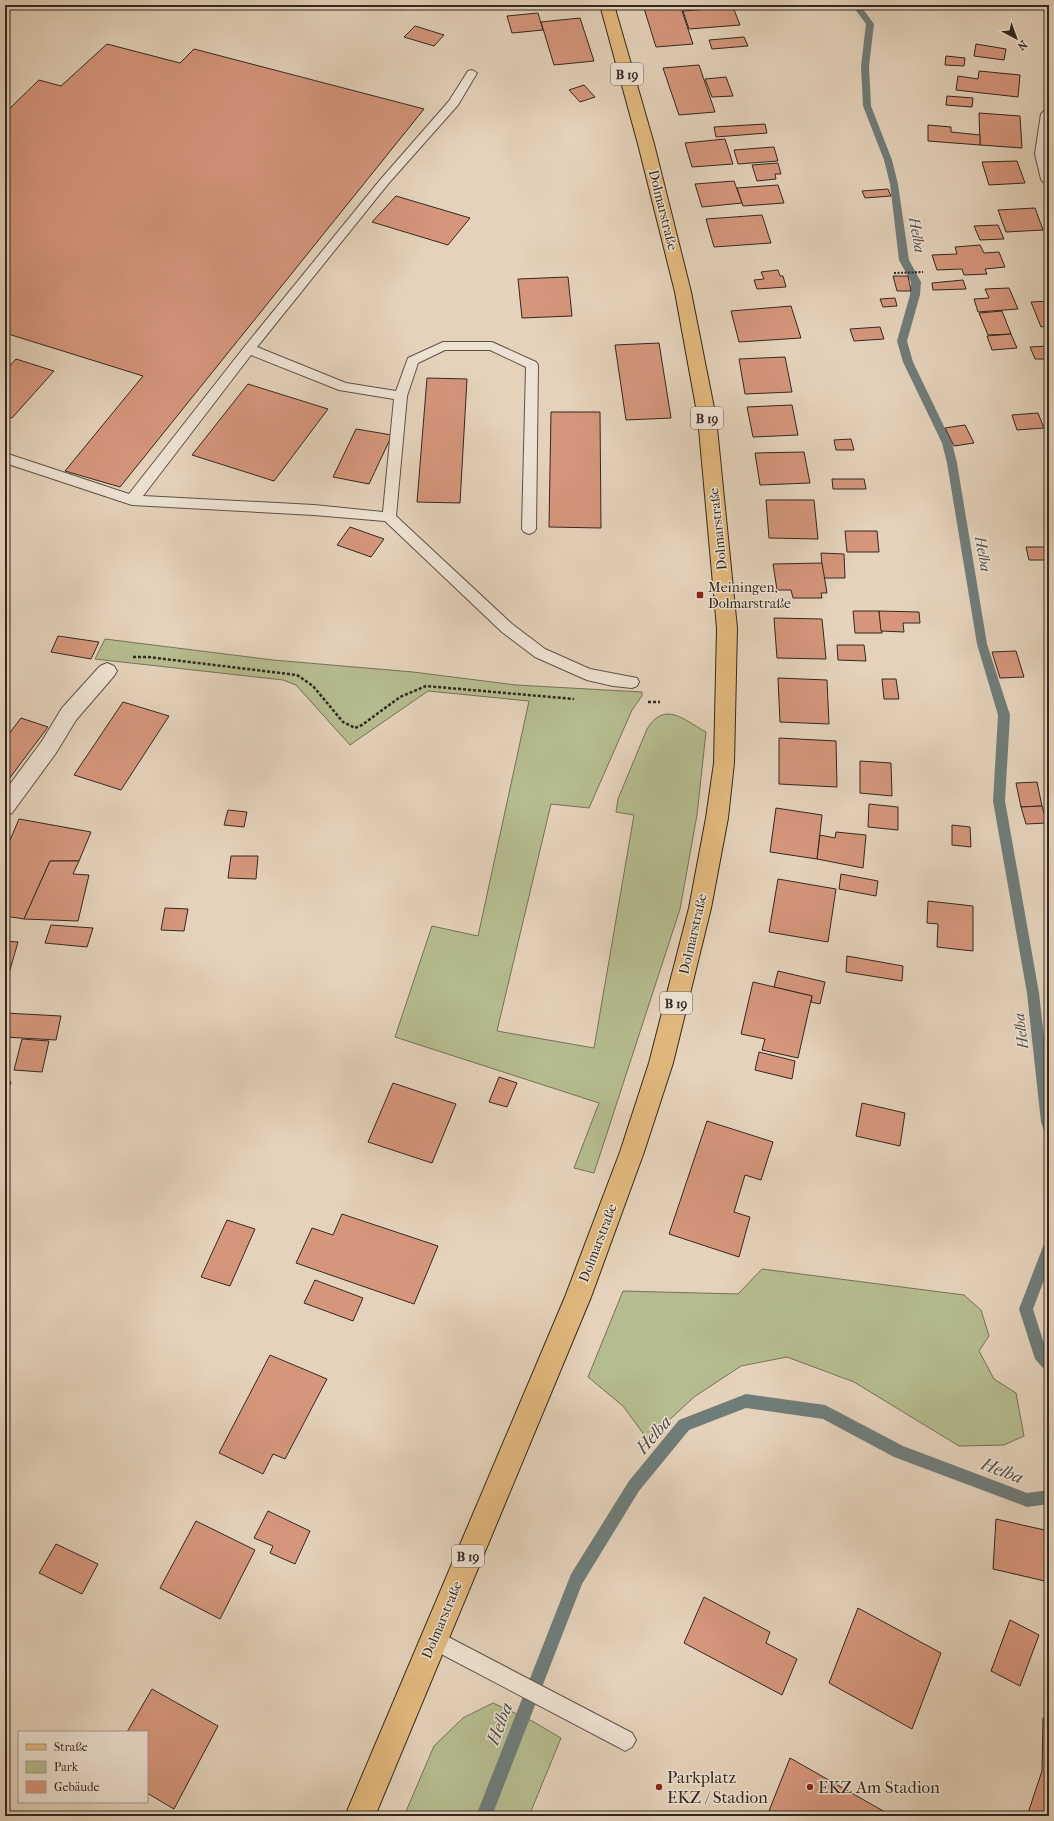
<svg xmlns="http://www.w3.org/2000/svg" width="1054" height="1821" font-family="'IM FELL French Canon',serif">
<rect width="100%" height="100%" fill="#e4d2ba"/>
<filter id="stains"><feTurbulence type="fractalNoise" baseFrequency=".005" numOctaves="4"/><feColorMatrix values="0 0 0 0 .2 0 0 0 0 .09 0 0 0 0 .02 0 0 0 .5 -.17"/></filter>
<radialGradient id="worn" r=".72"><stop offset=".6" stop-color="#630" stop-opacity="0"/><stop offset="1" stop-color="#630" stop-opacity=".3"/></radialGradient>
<g fill="#b5bc8f" stroke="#747258">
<path d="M105 639 273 660 413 672 516 685 642 692V696L632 710 589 808 551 804 497 1031 594 1048 634 815 616 812 618 799 647 729C665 700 684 720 706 732L697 815 680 909 594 1173 574 1168 599 1103 395 1037 432 926 478 936 529 701 428 691 350 745 296 685 283 680 95 659Z"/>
<path d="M762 1269 964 1295 981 1310 989 1336 979 1351 994 1379 1016 1393 1024 1436 1004 1445 959 1446 854 1382 787 1357 741 1366 694 1397 648 1440 623 1406 588 1377 623 1291 738 1294Z"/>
<path d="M493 1703 532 1721 561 1738 529 1816H404L434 1746 463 1718Z"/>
</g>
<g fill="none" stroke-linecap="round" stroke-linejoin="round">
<g fill="#6f7d7a" fill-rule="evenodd">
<path d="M852 5H860L874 24 869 66 871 106 892 160 898 184 909 260 921 282 920 295 907 341 913 362 952 443 957 463 987 644 1010 715 1005 801 1039 993 1049 1082V1133L1044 1131 1041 1122 1027 993 993 801 998 715 977 644 947 463 942 443 903 362 897 341 910 295 911 282 899 260 890 184 884 160 863 106 861 66 866 24Z"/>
<path d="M1049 1243V1267L1033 1309 1046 1350 1049 1354V1371L1044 1369 1035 1359 1019 1309 1044 1244Z"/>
<path d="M746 1394 825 1405 903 1446 1027 1493 1049 1490V1504L1027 1507 894 1457 823 1419 746 1408 689 1430 639 1491 582 1584 492 1816H476L571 1574 629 1481 679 1420Z"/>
</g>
</g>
<g fill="#d5967c" stroke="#332820">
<path d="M379 5H406L401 10Z"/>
<path d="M643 5H680L693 44 656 47Z"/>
<path d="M733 7 740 25 689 29 683 11Z"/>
<path d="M538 13 543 30 512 33 507 16Z"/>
<path d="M580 18 594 61 554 65 541 22Z"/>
<path d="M415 26 444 35 434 46 404 37Z"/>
<path d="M744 37 748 46 712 49 709 40Z"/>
<path d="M107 44 180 63 194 49 424 109 120 487 65 471 143 376 5 333V113L39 80 61 86Z"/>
<path d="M976 44 1006 49 1004 60 974 56Z"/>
<path d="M946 56 965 58 964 66 945 65Z"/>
<path d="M699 65 715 112 679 115 663 68Z"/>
<path d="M979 71 1020 75 1018 97 956 90 958 76 978 79Z"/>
<path d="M726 77 733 96 712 97 705 79Z"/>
<path d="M584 85 595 97 580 102 569 90Z"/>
<path d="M947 96 973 98 972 107 946 105Z"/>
<path d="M979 113 1020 116 1022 148 980 145Z"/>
<path d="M765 124 767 133 716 137 714 127Z"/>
<path d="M928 125 951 127V132L980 135V145L928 141Z"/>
<path d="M725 139 733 164 692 167 685 143Z"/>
<path d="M774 147 778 161 738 164 734 150Z"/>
<path d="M1017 161 1025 183 989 185 982 162Z"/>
<path d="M778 163 781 174H775L776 179 757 181 752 165Z"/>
<path d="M734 181 742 203 702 207 695 184Z"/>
<path d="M778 185 784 203 743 206 737 188Z"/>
<path d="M888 189 891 196 865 198 862 191Z"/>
<path d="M396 196 470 218 448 245 372 222Z"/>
<path d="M1035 208 1043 230 1006 232 998 210Z"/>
<path d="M762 215 771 243 714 247 706 219Z"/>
<path d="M998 225 1004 239 980 240 974 226Z"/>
<path d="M980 245 984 253 999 252 1005 267 985 269 987 274 964 275 962 269 937 270 932 255 957 254 955 247Z"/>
<path d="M778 270 780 276H783L786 287 757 289 754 280 764 279 761 272Z"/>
<path d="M893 276H908L911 291H897Z"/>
<path d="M568 277 572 316 522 318 518 279Z"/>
<path d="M963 280 966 289 933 290 932 283Z"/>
<path d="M1009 288 1018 309 978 312 974 299 989 298 985 289Z"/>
<path d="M895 298 897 306 883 307 880 299Z"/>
<path d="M1049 301V326L1041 327 1031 302Z"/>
<path d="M791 306 801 338 739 342 731 311Z"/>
<path d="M1002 311 1011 334 988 335 979 313Z"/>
<path d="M880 327 884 339 854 341 850 329Z"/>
<path d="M1011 334 1017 348 992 350 987 336Z"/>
<path d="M659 343 671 418 626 420 615 345Z"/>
<path d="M1049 346V359H1035L1030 347Z"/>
<path d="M785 357 792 392 745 394 739 359Z"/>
<path d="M16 359 54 371 12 418 5 416V371Z"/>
<path d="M427 378 467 379 460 503 417 502Z"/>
<path d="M248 384 328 409 274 481 192 455Z"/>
<path d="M792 405 798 435 753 437 747 407Z"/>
<path d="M551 412H600L601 528 549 527Z"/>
<path d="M1038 413 1044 428 1017 430 1012 415Z"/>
<path d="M965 425 974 443 954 446 945 428Z"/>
<path d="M356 429 392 435 369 484 333 477Z"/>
<path d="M851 439 854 450H836L834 440Z"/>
<path d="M804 452 810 483 760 485 755 453Z"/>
<path d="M832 479H864L866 489H833Z"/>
<path d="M766 500H814L818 539 769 538Z"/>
<path d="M350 527 384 539 371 557 337 545Z"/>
<path d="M845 531H877L879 552H847Z"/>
<path d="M1026 547H1049V560H1029Z"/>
<path d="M821 553 844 554 845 578H823Z"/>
<path d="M822 563 827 593H821L822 598H793L791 590H777L773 564Z"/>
<path d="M853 611H879L882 633H855Z"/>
<path d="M879 611 919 612 920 623H903L904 632 881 631Z"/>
<path d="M774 618 822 619 826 659 777 658Z"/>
<path d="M58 636 99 642 91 659 51 652Z"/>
<path d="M837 645H864L866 661 838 660Z"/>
<path d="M1016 651 1024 677 1000 678 992 652Z"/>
<path d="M778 678 827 680 829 724 780 722Z"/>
<path d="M882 679H896L899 699H884Z"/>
<path d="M123 702 169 716 121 790 74 775Z"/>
<path d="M21 718 48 727 6 783 5 739Z"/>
<path d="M779 738 836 741 837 787 779 784Z"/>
<path d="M860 761 891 763 892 796 860 793Z"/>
<path d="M1037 782 1042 806 1021 807 1016 783Z"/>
<path d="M869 804 898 807V830L868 827Z"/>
<path d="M1042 806 1047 823 1026 824 1021 807Z"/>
<path d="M776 808 822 815 817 859 770 852Z"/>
<path d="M228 810 247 812 244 827 224 825Z"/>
<path d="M19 819 91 832 79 861H50L24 919 5 916V852Z"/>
<path d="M952 825 970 827 971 847 952 845Z"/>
<path d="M836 832 866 835 863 868 817 859 820 835 835 838Z"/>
<path d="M231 856H258L256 879 228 878Z"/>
<path d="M50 861H79L73 874 89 875 78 921 24 919Z"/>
<path d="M841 874 878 881 876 896 839 889Z"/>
<path d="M778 879 836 889 828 942 769 932Z"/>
<path d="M928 901 973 906V951L937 947 938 924 927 923Z"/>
<path d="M165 908 188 909 184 931 161 930Z"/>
<path d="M51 925 93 928 87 947 45 943Z"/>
<path d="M5 941 18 942 5 987Z"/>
<path d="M847 956 903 966 902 981 846 972Z"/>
<path d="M778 971 825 982 820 1004 811 1002 812 996 774 987Z"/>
<path d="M753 982 812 996 798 1058 762 1050 765 1039 741 1034Z"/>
<path d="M5 1013 61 1016 56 1040 5 1037Z"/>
<path d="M22 1039 49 1041 42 1072 14 1070Z"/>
<path d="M759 1052 795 1061 792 1079 755 1070Z"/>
<path d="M499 1077 517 1083 507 1107 489 1102Z"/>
<path d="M5 1081 11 1082 5 1099Z"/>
<path d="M393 1083 456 1104 432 1163 368 1142Z"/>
<path d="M862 1103 905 1113 900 1146 856 1136Z"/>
<path d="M707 1121 773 1142 761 1180 745 1175 734 1212 750 1217 739 1257 669 1234Z"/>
<path d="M342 1214 438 1246 414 1304 296 1263 312 1228 333 1235Z"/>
<path d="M227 1220 255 1229 230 1286 201 1277Z"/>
<path d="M315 1280 363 1298 353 1321 304 1303Z"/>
<path d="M270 1355 327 1379 285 1459 273 1454 263 1474 219 1453Z"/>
<path d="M268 1511 310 1531 295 1564 270 1553 273 1546 254 1538Z"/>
<path d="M996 1519 1049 1531V1582L993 1569Z"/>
<path d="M196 1521 255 1550 220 1619 160 1588Z"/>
<path d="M56 1544 98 1564 82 1594 39 1573Z"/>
<path d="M704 1597 770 1632 766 1643 797 1659 782 1695 684 1643Z"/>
<path d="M858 1608 941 1653 912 1729 829 1683Z"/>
<path d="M1010 1620 1039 1635 1020 1686 991 1671Z"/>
<path d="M152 1689 218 1726 174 1809 147 1793V1732H127Z"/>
<path d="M1043 1718 1049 1719V1816H1027L1042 1771Z"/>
<path d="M790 1758 892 1816H767Z"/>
</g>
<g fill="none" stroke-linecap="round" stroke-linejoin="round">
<defs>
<g id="service">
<path d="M472 70 477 73 458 105 388 184 257 347 346 383 396 391 408 358 443 342H492L536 362 538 365 536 529 534 532 529 534 524 532 522 529 526 367 490 350H445L418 363 407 396 396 516 512 624 545 649 590 669 637 678 639 682 637 686 632 688 613 686 587 680 535 657 502 632 385 521 314 515 132 505 5 463V453L129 494 245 346 380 180 449 101 468 71ZM251 355 339 390 394 399 383 512 314 505 143 496Z"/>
<path d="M433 1629 632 1733 636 1740 632 1747 625 1751 618 1747 426 1646 423 1639 426 1632Z"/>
</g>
<g id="minor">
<path d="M1049 109V184L1043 182 1041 179 1035 154 1041 114 1044 111Z"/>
<path d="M107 663 114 666 117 671 114 676 76 720 56 753 12 813 5 816V791L42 741 62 708 100 666Z"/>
</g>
<path id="primary" d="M600 5H614L654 144 691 292 716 418 737 628 734 763 728 818 711 908 673 1063 644 1152 591 1297 375 1816H345L565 1297 620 1152 649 1063 689 908 706 818 714 763 717 628 698 418 675 292 638 144Z"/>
</defs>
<use href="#service" stroke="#5f5246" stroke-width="2"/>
<use href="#minor" stroke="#5f5246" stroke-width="2"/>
<use href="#primary" stroke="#332820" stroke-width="2"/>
<path stroke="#332820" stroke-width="2" stroke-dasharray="2 1.5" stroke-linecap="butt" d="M894 273 923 272"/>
<g stroke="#332820" stroke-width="2.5" stroke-dasharray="3 2" stroke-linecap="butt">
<path d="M133 657H148L297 675 313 686 343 722 355 728 362 725 400 697 426 686 574 699"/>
<path d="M648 702H660"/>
</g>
<use href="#service" fill="#ede2d2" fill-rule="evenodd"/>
<use href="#minor" fill="#ede2d2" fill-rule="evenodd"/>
<use href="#primary" fill="#e2b97d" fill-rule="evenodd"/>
</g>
<g fill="#8f2418" stroke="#ede2d2" stroke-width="1.5">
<rect x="696" y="591" width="8" height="8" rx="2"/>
<circle cx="659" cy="1787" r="4"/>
<circle cx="810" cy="1787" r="4"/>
</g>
<g text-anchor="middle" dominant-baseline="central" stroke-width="3" stroke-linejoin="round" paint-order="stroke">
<g fill="#ede2d2" stroke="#6b6055" stroke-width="1">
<rect x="611" y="63" width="32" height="22" rx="3"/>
<rect x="691" y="407" width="32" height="22" rx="3"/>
<rect x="660" y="992" width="32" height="22" rx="3"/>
<rect x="452" y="1545" width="32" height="22" rx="3"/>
</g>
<g font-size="13" font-weight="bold" fill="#332820">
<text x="627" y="74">B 19</text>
<text x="707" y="418">B 19</text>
<text x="676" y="1003">B 19</text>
<text x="468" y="1556">B 19</text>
</g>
<g font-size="14" fill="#332820" stroke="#ede2d2">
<text transform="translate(663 210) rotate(76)">Dolmarstraße</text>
<text transform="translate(718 529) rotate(-96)">Dolmarstraße</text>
<text transform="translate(693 934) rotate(-77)">Dolmarstraße</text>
<text transform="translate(598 1243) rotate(-69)">Dolmarstraße</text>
<text transform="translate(442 1620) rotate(-67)">Dolmarstraße</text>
</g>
<g font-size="14" fill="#332820" stroke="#ede2d2" text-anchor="start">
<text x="708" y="587">Meiningen,<tspan x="708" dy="16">Dolmarstraße</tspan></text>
</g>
<g font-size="15" font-style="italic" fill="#4c4c46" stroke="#ede2d2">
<text transform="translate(917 235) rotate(80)">Helba</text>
<text transform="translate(983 554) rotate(80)">Helba</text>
<text transform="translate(1021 1031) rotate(-97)">Helba</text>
</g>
<g font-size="17" fill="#332820" stroke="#ede2d2" text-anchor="start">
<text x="667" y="1777">Parkplatz<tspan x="667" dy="20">EKZ / Stadion</tspan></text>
<text x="818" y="1787">EKZ Am Stadion</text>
</g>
<g font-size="18" font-style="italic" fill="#4c4c46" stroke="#ede2d2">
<text transform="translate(654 1435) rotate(-49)">Helba</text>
<text transform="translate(1002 1471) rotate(21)">Helba</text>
<text transform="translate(500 1724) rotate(-69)">Helba</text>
</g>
</g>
<rect width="1054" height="1821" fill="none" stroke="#e4d2ba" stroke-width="20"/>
<rect x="6" y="6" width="1042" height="1809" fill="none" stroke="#332820" stroke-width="2"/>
<rect x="10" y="10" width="1034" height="1801" fill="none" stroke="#332820"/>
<rect x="18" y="1731" width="130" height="72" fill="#ede2d2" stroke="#a3988b"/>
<rect x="26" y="1744" width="20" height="6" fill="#e2b97d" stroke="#a3988b"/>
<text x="54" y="1751" font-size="12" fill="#332820">Straße</text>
<rect x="26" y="1761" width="20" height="12" fill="#b5bc8f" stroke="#a3988b"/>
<text x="54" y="1771" font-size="12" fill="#332820">Park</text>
<rect x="26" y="1781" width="20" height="12" fill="#d5967c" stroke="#a3988b"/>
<text x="54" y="1791" font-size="12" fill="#332820">Gebäude</text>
<g transform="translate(1016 38) rotate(139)" stroke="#ede2d2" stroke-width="3" paint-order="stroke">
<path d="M0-3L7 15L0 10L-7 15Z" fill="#332820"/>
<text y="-6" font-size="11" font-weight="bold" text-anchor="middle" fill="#332820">N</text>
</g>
<rect width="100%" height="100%" filter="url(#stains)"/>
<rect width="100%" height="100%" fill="url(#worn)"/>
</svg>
